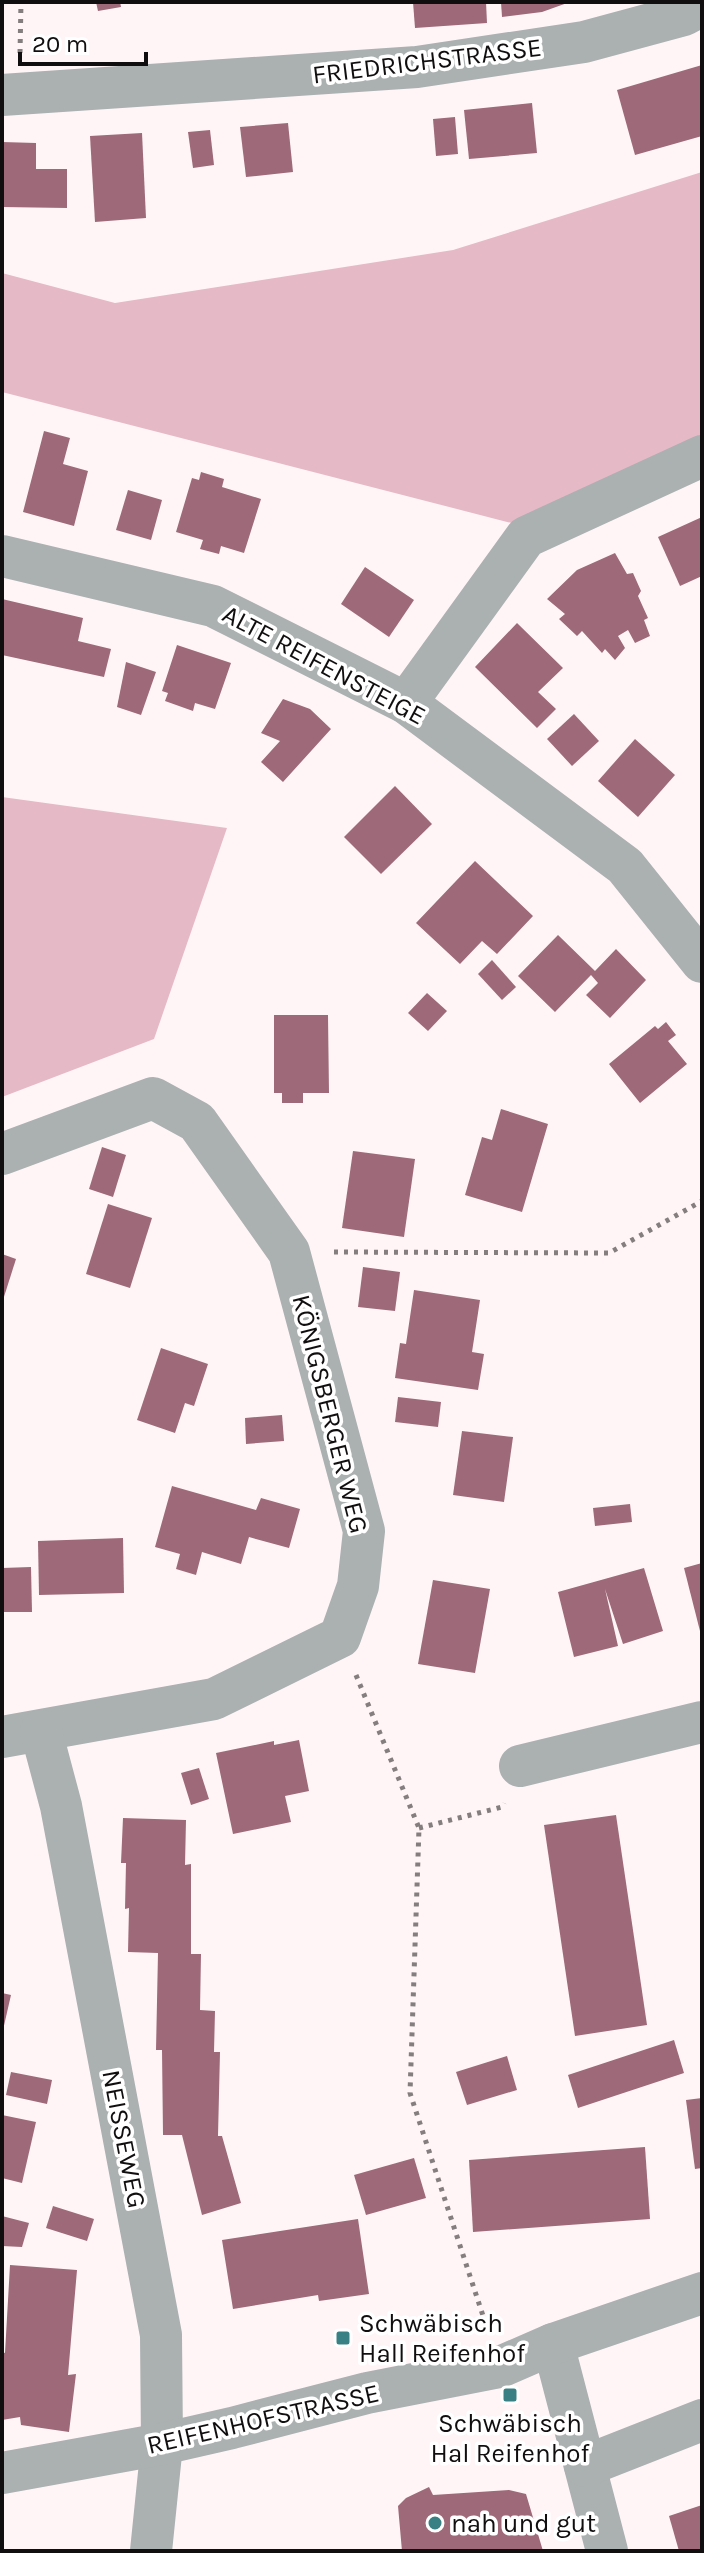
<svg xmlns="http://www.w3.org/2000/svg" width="704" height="2553" font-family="Karla,sans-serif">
<rect width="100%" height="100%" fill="#fff5f7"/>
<g fill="#e6b9c6">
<path d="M702 172V458L527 527 2 392V273L115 303 453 250Z"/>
<path d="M2 797 227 828 154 1039 2 1097Z"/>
</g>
<g fill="#9e6979">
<path d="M96 2H120L121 7 98 11Z"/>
<path d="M413 2H486L487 23 415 28Z"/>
<path d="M501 2H570L542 12 502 17Z"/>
<path d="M702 65V136L635 155 617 90Z"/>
<path d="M532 103 537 153 469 159 464 110Z"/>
<path d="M455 117 458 154 436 156 433 119Z"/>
<path d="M288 123 293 172 246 177 240 127Z"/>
<path d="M210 130 214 165 193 168 188 132Z"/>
<path d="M142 133 146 218 95 222 90 136Z"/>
<path d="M2 142 36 143V169H67V208L2 207Z"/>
<path d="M44 431 70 438 63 464 88 471 74 526 23 512Z"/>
<path d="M201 472 224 479 222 487 261 499 244 553 221 546 219 554 200 549 203 540 176 532 192 478 199 480Z"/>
<path d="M128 490 162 500 151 540 116 530Z"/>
<path d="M702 517V576L680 586 658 537Z"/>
<path d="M615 553 627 574 633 573 641 591 638 596 648 618 644 620 650 636 635 643 628 630 618 636 625 648 615 660 605 649 602 653 582 631 577 636 559 619 565 614 547 599 577 570Z"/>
<path d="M365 567 414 600 389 637 341 604Z"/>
<path d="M2 599 83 618 78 641 111 649 104 677 2 655Z"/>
<path d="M517 623 563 668 538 692 556 709 537 728 475 667Z"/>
<path d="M177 645 231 663 215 709 195 703 193 711 165 701 168 693 162 691Z"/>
<path d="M126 662 156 672 141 715 117 707Z"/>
<path d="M283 699 310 709 331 729 283 782 261 762 280 741 261 733Z"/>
<path d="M574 714 599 741 572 766 547 739Z"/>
<path d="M635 739 675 775 638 817 598 781Z"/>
<path d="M395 786 432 824 381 874 344 837Z"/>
<path d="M475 861 533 916 497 954 482 941 460 964 416 923Z"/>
<path d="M558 935 595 971 616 949 646 980 610 1018 586 995 598 983 591 975 555 1012 518 976Z"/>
<path d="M492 960 516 987 502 1000 478 974Z"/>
<path d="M427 993 447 1011 428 1031 408 1013Z"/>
<path d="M274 1015H328L329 1093H303V1103H282V1093H274Z"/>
<path d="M666 1022 676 1035 668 1041 687 1064 640 1103 609 1064 655 1026 658 1029Z"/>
<path d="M501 1109 548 1124 522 1212 465 1195 482 1137 492 1140Z"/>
<path d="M102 1147 126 1155 113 1197 89 1189Z"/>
<path d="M353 1151 415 1159 404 1237 342 1228Z"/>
<path d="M108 1204 152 1218 130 1288 86 1274Z"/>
<path d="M2 1254 16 1259 3 1300H2Z"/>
<path d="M363 1267 400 1272 395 1311 358 1307Z"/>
<path d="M414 1290 480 1300 472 1352 484 1354 478 1390 395 1378 400 1343 406 1344Z"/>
<path d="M161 1348 208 1364 194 1406 185 1403 175 1433 137 1420Z"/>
<path d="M398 1397 441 1402 438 1427 395 1422Z"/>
<path d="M282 1415 284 1441 246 1444 245 1418Z"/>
<path d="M462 1431 513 1437 504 1502 453 1495Z"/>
<path d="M172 1486 256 1510 261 1498 300 1509 289 1548 249 1537 241 1564 202 1552 196 1575 176 1569 180 1554 155 1547Z"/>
<path d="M630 1504 632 1522 595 1526 593 1508Z"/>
<path d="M123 1538 124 1593 39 1595 38 1541Z"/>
<path d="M702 1563V1635H701L684 1568Z"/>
<path d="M31 1567 32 1612H2V1568Z"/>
<path d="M644 1568 663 1631 623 1644 605 1589 618 1646 574 1657 558 1592Z"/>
<path d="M433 1580 490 1589 475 1673 418 1664Z"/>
<path d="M299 1740 309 1791 285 1796 291 1822 233 1834 216 1753 274 1741V1745Z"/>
<path d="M199 1768 209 1799 191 1805 181 1773Z"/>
<path d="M616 1815 647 2025 575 2036 544 1825Z"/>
<path d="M123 1818 186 1820 185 1865 191 1864V1954H201L200 2010 215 2011 214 2052H220L218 2136H222L241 2203 202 2215 182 2135H163L162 2050H156L158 1953 128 1952 129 1908 125 1909 126 1863H121Z"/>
<path d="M2 1993 11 1995 3 2030 2 2029Z"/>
<path d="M674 2040 684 2073 578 2108 568 2075Z"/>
<path d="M507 2056 517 2090 467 2105 456 2072Z"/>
<path d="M11 2072 52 2080 47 2104 6 2095Z"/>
<path d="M702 2098V2168L695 2169 686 2100Z"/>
<path d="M2 2115 36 2122 22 2183 2 2178Z"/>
<path d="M645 2147 650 2219 473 2232 469 2160Z"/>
<path d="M414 2158 426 2198 366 2215 354 2175Z"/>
<path d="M53 2206 94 2219 87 2241 46 2228Z"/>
<path d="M2 2216 29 2223 22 2247 2 2246Z"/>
<path d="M358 2219 369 2294 319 2301 318 2295 233 2309 222 2240Z"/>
<path d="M10 2265 77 2270 68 2375 76 2374 69 2432 21 2425 20 2417 2 2420V2352L5 2353Z"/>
<path d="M429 2487 433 2495 509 2490 526 2494 543 2551H402L398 2506 406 2498Z"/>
<path d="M702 2505V2551H679L669 2516Z"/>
</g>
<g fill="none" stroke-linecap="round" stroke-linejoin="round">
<g stroke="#847e7f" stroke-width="5" stroke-dasharray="4 6" stroke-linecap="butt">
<path d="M20 53 21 2"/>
<path d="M334 1252 609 1253 702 1201"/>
<path d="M356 1675 419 1828 410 2093 487 2328"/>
<path d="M419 1828 502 1807 504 1803"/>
</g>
<g stroke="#abb0b0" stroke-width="42">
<path d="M2 95 417 67 584 42 684 15 702 5"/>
<path d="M2 556 213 606 406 703 625 866 702 962"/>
<path d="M406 703 526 537 702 456"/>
<path d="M2 1154 153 1098 197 1122 289 1252 364 1531 358 1586 340 1637 214 1699 2 1737"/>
<path d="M41 1731 61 1806 161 2335 162 2444 151 2551"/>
<path d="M520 1766 702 1722"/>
<path d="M553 2344 607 2551"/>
<path d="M585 2466 702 2420"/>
<path d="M2 2473 162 2444 232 2428 367 2393 500 2367 553 2344 702 2293"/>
</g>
</g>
<g fill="#388084" stroke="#fff" stroke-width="3">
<rect x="335" y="2330" width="16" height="16" rx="4"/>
<rect x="502" y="2387" width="16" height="16" rx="4"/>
<circle cx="435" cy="2523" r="8"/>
</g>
<g text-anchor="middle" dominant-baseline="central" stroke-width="7" stroke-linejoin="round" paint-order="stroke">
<g font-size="26" fill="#110e0f" stroke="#fff">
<text transform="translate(427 61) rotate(-7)">FRIEDRICHSTRASSE</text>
<text transform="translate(324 665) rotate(28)">ALTE REIFENSTEIGE</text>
<text transform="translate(330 1414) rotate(76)">KÖNIGSBERGER WEG</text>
<text transform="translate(124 2139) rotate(79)">NEISSEWEG</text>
<text transform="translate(263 2419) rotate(-13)">REIFENHOFSTRASSE</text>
</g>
<g font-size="26" fill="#110e0f" stroke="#fff" text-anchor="start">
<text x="359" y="2323">Schwäbisch<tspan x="359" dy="30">Hall Reifenhof</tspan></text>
<text x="510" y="2423" text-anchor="middle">Schwäbisch<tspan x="510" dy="30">Hal Reifenhof</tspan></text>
<text x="451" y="2523">nah und gut</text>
</g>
</g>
<rect width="704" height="2553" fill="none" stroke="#110e0f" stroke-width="8"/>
<path d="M20 52v12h126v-12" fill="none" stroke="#110e0f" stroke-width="4"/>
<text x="32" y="52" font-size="24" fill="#110e0f" stroke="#ffffff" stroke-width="6" paint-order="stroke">20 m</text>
</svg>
